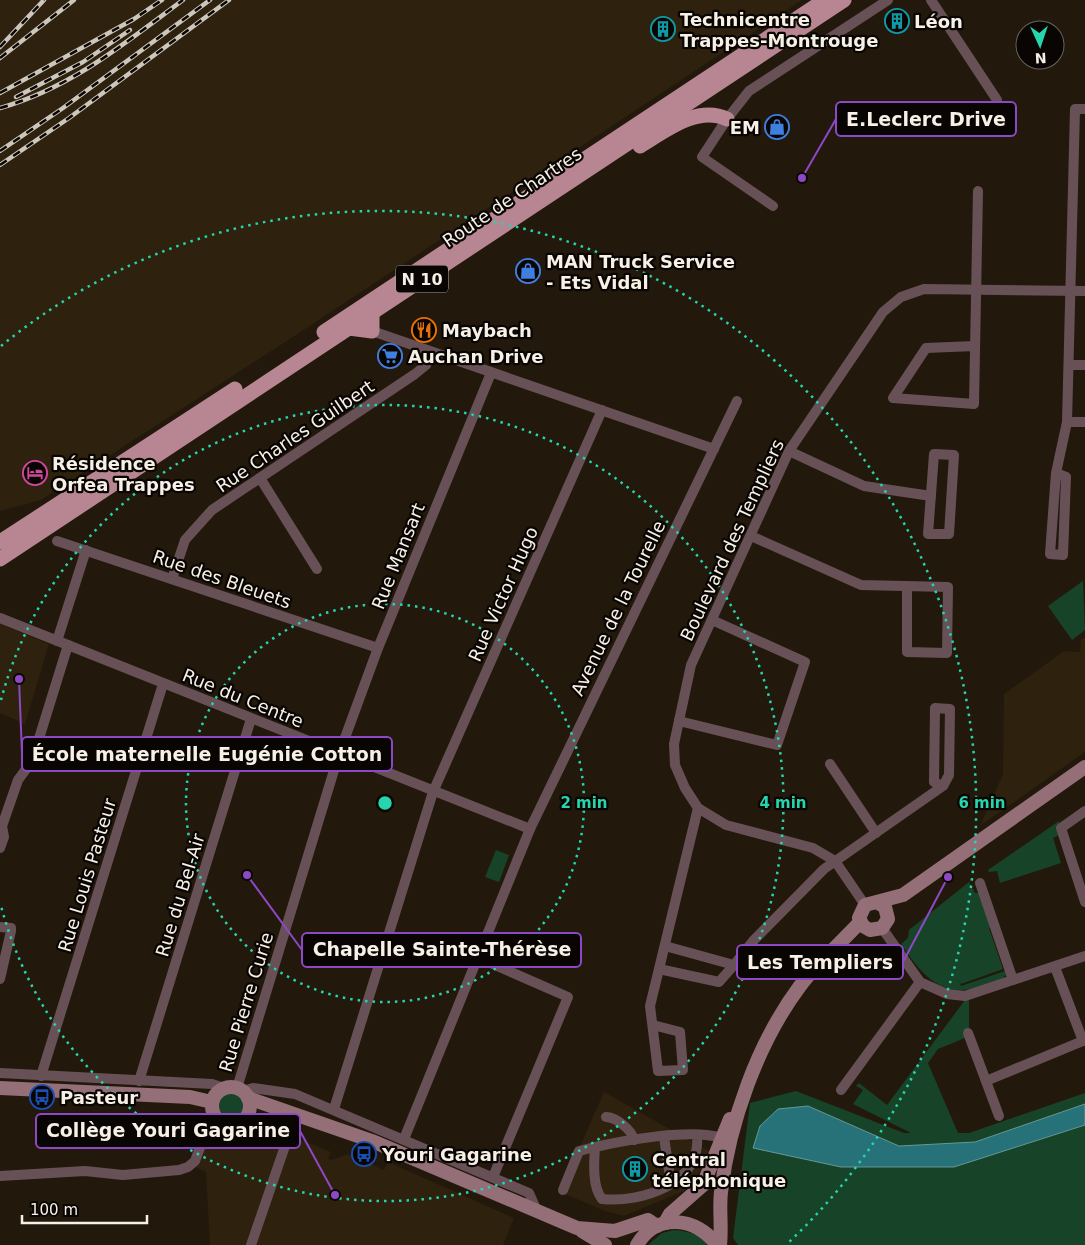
<svg xmlns="http://www.w3.org/2000/svg" width="1085" height="1245" font-family="'DejaVu Sans',sans-serif">
<rect width="100%" height="100%" fill="#22190c"/>
<g fill="#2e210d">
<path d="M0 0H802L299 333 41 500 0 511Z"/>
<path d="M0 624 49 644 25 724 0 713Z"/>
<path d="M1085 637V752L980 826 1003 774 1004 694 1064 651 1080 652 1081 639Z"/>
<path d="M604 1092 709 1151 702 1168 684 1191 624 1216 605 1211 560 1192Z"/>
<path d="M202 1114 214 1130 224 1135H241L263 1122 287 1127 285 1133 331 1152 328 1159 332 1160 348 1154 384 1170 388 1162 514 1218 503 1245H210L206 1172 189 1164Z"/>
</g>
<g fill="#174329">
<path d="M1083 581 1085 630 1072 640 1048 606Z"/>
<path d="M1059 821 1061 834 1053 838 1061 863 1000 883 997 871 989 872 988 870Z"/>
<path d="M496 850 509 855 499 882 485 877Z"/>
<path d="M969 882 975 893H979L992 927 989 928 1003 969 961 984 959 980 961 986 1005 971 1007 974C1001 982 992 983 983 986 941 1000 922 975 901 944L908 938 909 930Z"/>
<path d="M965 1000H969V1029L965 1038 938 1049 928 1063 958 1133H969L1085 1093V1104L975 1142 899 1146 808 1106 753 1147 841 1167H954L1085 1125V1245H738L733 1238 750 1103 796 1091 904 1133H911L853 1104 863 1090 856 1086 859 1083 887 1105Z"/>
<circle cx="231" cy="1106" r="13"/>
<path d="M674 1230C688 1231 699 1234 708 1245H648L662 1233Z"/>
</g>
<path fill="#277278" stroke="#659899" d="M1085 1104V1125L954 1167H841L753 1148 760 1126 778 1109 808 1106 899 1146 975 1142Z"/>
<g fill="none" stroke-linecap="round" stroke-linejoin="round">
<g stroke="#685156" stroke-width="10">
<path d="M931 0 997 100"/>
<path d="M773 206 702 157 727 119 749 91 888 0"/>
<path d="M372 331 714 449"/>
<path d="M975 346 926 348 893 398 974 404 978 191"/>
<path d="M1069 365H1085"/>
<path d="M1067 422H1085"/>
<path d="M789 451 864 486 931 496"/>
<path d="M934 454 954 455 949 534H928Z"/>
<path d="M1056 473 1066 477 1063 555 1050 554 1056 473 1067 422 1075 109H1085"/>
<path d="M260 478 317 569"/>
<path d="M751 536 861 585 948 587 947 653 907 652V586"/>
<path d="M57 541 378 648"/>
<path d="M172 579 185 540 212 510 415 374 426 365 432 353"/>
<path d="M0 618 530 829"/>
<path d="M57 641 86 550"/>
<path d="M679 721 777 745 805 662 712 620"/>
<path d="M830 764 876 833"/>
<path d="M1085 811 1061 828 1085 902"/>
<path d="M0 848 4 837 2 826 18 780 32 761 68 645"/>
<path d="M980 883 1013 980"/>
<path d="M865 905 835 861 813 848 726 825 698 808 685 788 675 765 674 744 691 665 789 451 883 312 901 297 924 289 1085 291"/>
<path d="M0 927 11 928V931L0 979"/>
<path d="M882 928 920 982 947 994 965 996 1085 956"/>
<path d="M479 958 568 997 493 1177"/>
<path d="M734 965 753 941 824 869 943 786 949 775 950 709 935 708 934 782 943 786"/>
<path d="M1055 967 1083 1041"/>
<path d="M659 969 719 982 734 965 665 946"/>
<path d="M653 1025 680 1032 683 1070 658 1071 650 1006 698 808"/>
<path d="M968 1033 999 1116"/>
<path d="M0 1073 212 1084 224 1088"/>
<path d="M41 1076 163 684"/>
<path d="M139 1081 251 719"/>
<path d="M986 1081 1085 1040"/>
<path d="M237 1088 339 754 378 648 491 373"/>
<path d="M841 1090 920 982"/>
<path d="M243 1091 253 1088 295 1094 529 1193 537 1211"/>
<path d="M334 1109 433 792 602 410"/>
<path d="M606 1117C616 1117 632 1130 634 1140"/>
<path d="M697 1135C702 1184 641 1203 602 1199 592 1187 594 1162 595 1147 626 1140 692 1128 722 1138"/>
<path d="M664 1137 671 1184"/>
<path d="M404 1139 530 829 737 401"/>
<path d="M0 1176 85 1171 123 1175 179 1170 188 1167 195 1161 207 1129 216 1117"/>
<path d="M563 1190 579 1151 595 1147"/>
<path d="M251 1245 296 1114"/>
</g>
<g stroke="#956f78" stroke-width="14">
<path d="M878 903 885 907 888 919 882 928 870 930 863 926 859 918 865 905 903 895 1085 767"/>
<circle cx="231" cy="1106" r="19"/>
<path d="M0 1088 190 1097 212 1102"/>
<path d="M248 1098 372 1141 577 1228 615 1231 648 1220 657 1226"/>
<path d="M665 1223 670 1214 703 1185 730 1119"/>
<path d="M582 1231 605 1245"/>
<path d="M637 1245C656 1212 697 1217 717 1245"/>
<path d="M720 1245C722 1227 719 1210 721 1192 729 1123 758 1042 800 986 818 962 841 943 860 922"/>
</g>
<g stroke="#b78692" stroke-width="15">
<path d="M640 146C665 131 697 105 727 119"/>
<path d="M349 328 372 331V313"/>
<path d="M324 332 825 0"/>
<path d="M0 542 235 389"/>
<path d="M0 559 844 0"/>
</g>
<defs>
<g id="rail">
<path d="M0 47 44 0"/>
<path d="M0 58 74 0"/>
<path d="M0 93 134 19 162 0"/>
<path d="M16 97 83 62 130 30"/>
<path d="M0 108C71 88 125 43 183 0"/>
<path d="M0 151 63 108 210 0"/>
<path d="M0 165 69 118 229 0"/>
</g>
</defs>
<use href="#rail" stroke="#cdc6bc" stroke-width="4.5"/>
<use href="#rail" stroke="#090502" stroke-width="2.5" stroke-dasharray="8" stroke-linecap="butt"/>
</g>
<g fill="none" stroke="#26d5ae" stroke-width="2.5" stroke-dasharray="2.5 5">
<circle cx="385" cy="803" r="199"/>
<path d="M1 700A398 398 0 1 1 1 906"/>
<path d="M1 346A597 597 0 0 1 788 1243"/>
</g>
<defs>
<symbol id="building-ring" viewBox="-11 -11 22 22"><circle r="9.5" fill="#090502" stroke="#0f9aa8" stroke-width="1.5"/><path d="M-4-6H4V6H1V3H-1V6H-4ZM-2.5-4.3h1.7v1.8h-1.7ZM.8-4.3h1.7v1.8H.8ZM-2.5-1h1.7V.8h-1.7ZM.8-1h1.7V.8H.8Z" fill="#0f9aa8"/></symbol>
<symbol id="shop-ring" viewBox="-11 -11 22 22"><circle r="9.5" fill="#090502" stroke="#3f7fe0" stroke-width="1.5"/><path d="M-5-2.5h2.3a2.7 3.5 0 0 1 5.4 0H5L5.5 6h-11ZM-1.5-2.5h3a1.5 2.3 0 0 0-3 0Z" fill="#3f7fe0"/></symbol>
<symbol id="restaurant-ring" viewBox="-11 -11 22 22"><circle r="9.5" fill="#090502" stroke="#e8710a" stroke-width="1.5"/><path d="M-5-6h1v4h1v-4h1v4h1v-4h1v5L-1.5 .5V6h-2V.5L-5-1ZM5-6V6H3V1.5H1.5Q1.5-4 5-6Z" fill="#e8710a"/></symbol>
<symbol id="supermarket-ring" viewBox="-11 -11 22 22"><circle r="9.5" fill="#090502" stroke="#3f7fe0" stroke-width="1.5"/><path d="M-6-5.5h2.5l.6 2H6L4.5 2H-2.5L-4.4-4H-6ZM-1.5 3.2a1.3 1.3 0 1 0 .1 0ZM3 3.2a1.3 1.3 0 1 0 .1 0Z" fill="#3f7fe0"/></symbol>
<symbol id="hotel-ring" viewBox="-11 -11 22 22"><circle r="9.5" fill="#090502" stroke="#d1479c" stroke-width="1.5"/><path d="M-6-4.5h1.5V1H6V5H4.5V3h-9V5H-6ZM-4 0a1.8 1.8 0 1 1 3.6 0ZM.5 0V-2.5h3Q6-2.5 6 0Z" fill="#d1479c"/></symbol>
<symbol id="bus-ring" viewBox="-11 -11 22 22"><circle r="9.5" fill="#090502" stroke="#1a4fb4" stroke-width="1.5"/><path d="M-5-6H5V4H4V6H2V4H-2V6H-4V4H-5ZM-3.5-4V0h7V-4ZM-3.5 1.2v1.5H-2V1.2ZM2 1.2v1.5H3.5V1.2Z" fill="#1a4fb4"/></symbol>
</defs>
<g fill-rule="evenodd">
<use href="#building-ring" x="883" y="7" width="28" height="28"/>
<use href="#building-ring" x="649" y="15" width="28" height="28"/>
<use href="#shop-ring" x="763" y="113" width="28" height="28"/>
<use href="#shop-ring" x="514" y="257" width="28" height="28"/>
<use href="#restaurant-ring" x="410" y="316" width="28" height="28"/>
<use href="#supermarket-ring" x="376" y="342" width="28" height="28"/>
<use href="#hotel-ring" x="21" y="459" width="28" height="28"/>
<use href="#bus-ring" x="28" y="1083" width="28" height="28"/>
<use href="#bus-ring" x="350" y="1140" width="28" height="28"/>
<use href="#building-ring" x="621" y="1155" width="28" height="28"/>
</g>
<g text-anchor="middle" dominant-baseline="central" stroke-width="4.5" stroke-linejoin="round" paint-order="stroke">
<rect fill="#090502" stroke="#afaaa2" stroke-width="1" x="396" y="265.5" width="52" height="27" rx="4"/>
<g font-size="16" font-weight="bold" fill="#f6f0e7">
<text x="422" y="279">N 10</text>
</g>
<g font-size="18" font-weight="bold" fill="#f6f0e7" stroke="#090502" text-anchor="start">
<text x="680" y="19">Technicentre<tspan x="680" dy="21">Trappes-Montrouge</tspan></text>
<text x="914" y="21">Léon</text>
<text x="760" y="127" text-anchor="end">EM</text>
<text x="546" y="261">MAN Truck Service<tspan x="546" dy="21">- Ets Vidal</tspan></text>
<text x="442" y="330">Maybach</text>
<text x="408" y="356">Auchan Drive</text>
<text x="52" y="463">Résidence<tspan x="52" dy="21">Orfea Trappes</tspan></text>
<text x="60" y="1097">Pasteur</text>
<text x="382" y="1154">Youri Gagarine</text>
<text x="652" y="1159">Central<tspan x="652" dy="21">téléphonique</tspan></text>
</g>
<g font-size="18" fill="#f6f0e7" stroke="#090502">
<text transform="translate(512 197) rotate(-34)">Route de Chartres</text>
<text transform="translate(295 436) rotate(-34)">Rue Charles Guilbert</text>
<text transform="translate(732 540) rotate(-65)">Boulevard des Templiers</text>
<text transform="translate(398 556) rotate(-68)">Rue Mansart</text>
<text transform="translate(222 579) rotate(19)">Rue des Bleuets</text>
<text transform="translate(503 594) rotate(-66)">Rue Victor Hugo</text>
<text transform="translate(618 608) rotate(-64)">Avenue de la Tourelle</text>
<text transform="translate(243 698) rotate(22)">Rue du Centre</text>
<text transform="translate(87 875) rotate(-73)">Rue Louis Pasteur</text>
<text transform="translate(180 895) rotate(-73)">Rue du Bel-Air</text>
<text transform="translate(246 1002) rotate(-73)">Rue Pierre Curie</text>
</g>
</g>
<circle cx="385" cy="803" r="8" fill="#26d5ae" stroke="#090502" stroke-width="2.5"/>
<g font-size="15" text-anchor="middle" font-weight="bold" fill="#26d5ae" stroke="#090502" stroke-width="4.5" stroke-linejoin="round" paint-order="stroke">
<text x="584" y="808">2 min</text>
<text x="783" y="808">4 min</text>
<text x="982" y="808">6 min</text>
</g>
<path fill="none" stroke="#8d49c5" stroke-width="2" d="M802 178L836 119M19 679L22 754M247 875L302 950M948 877L903 962M335 1195L300 1131"/>
<g fill="#8d49c5" stroke="#090502" stroke-width="2">
<circle cx="802" cy="178" r="5"/>
<circle cx="19" cy="679" r="5"/>
<circle cx="247" cy="875" r="5"/>
<circle cx="948" cy="877" r="5"/>
<circle cx="335" cy="1195" r="5"/>
</g>
<g fill="#090502" stroke="#8d49c5" stroke-width="2">
<rect x="836" y="102" width="180" height="34" rx="5"/>
<rect x="22" y="737" width="370" height="34" rx="5"/>
<rect x="302" y="933" width="279" height="34" rx="5"/>
<rect x="737" y="945" width="166" height="34" rx="5"/>
<rect x="36" y="1114" width="264" height="34" rx="5"/>
</g>
<g font-size="19" text-anchor="middle" font-weight="bold" fill="#f6f0e7">
<text x="926" y="126">E.Leclerc Drive</text>
<text x="207" y="761">École maternelle Eugénie Cotton</text>
<text x="442" y="956">Chapelle Sainte-Thérèse</text>
<text x="820" y="969">Les Templiers</text>
<text x="168" y="1137">Collège Youri Gagarine</text>
</g>
<g transform="translate(1040 45) rotate(177)"><circle r="24" fill="#090502" stroke="#68635e"/>
<path d="M0-4L9 19L0 12L-9 19Z" fill="#26d5ae"/>
<text y="-8" font-size="14" font-weight="bold" text-anchor="middle" fill="#f6f0e7">N</text>
</g>
<path d="M22 1215v8h125v-8" fill="none" stroke="#f6f0e7" stroke-width="2.5"/>
<text x="30" y="1215" font-size="15" fill="#f6f0e7" stroke="#090502" stroke-width="4" paint-order="stroke">100 m</text>
</svg>
